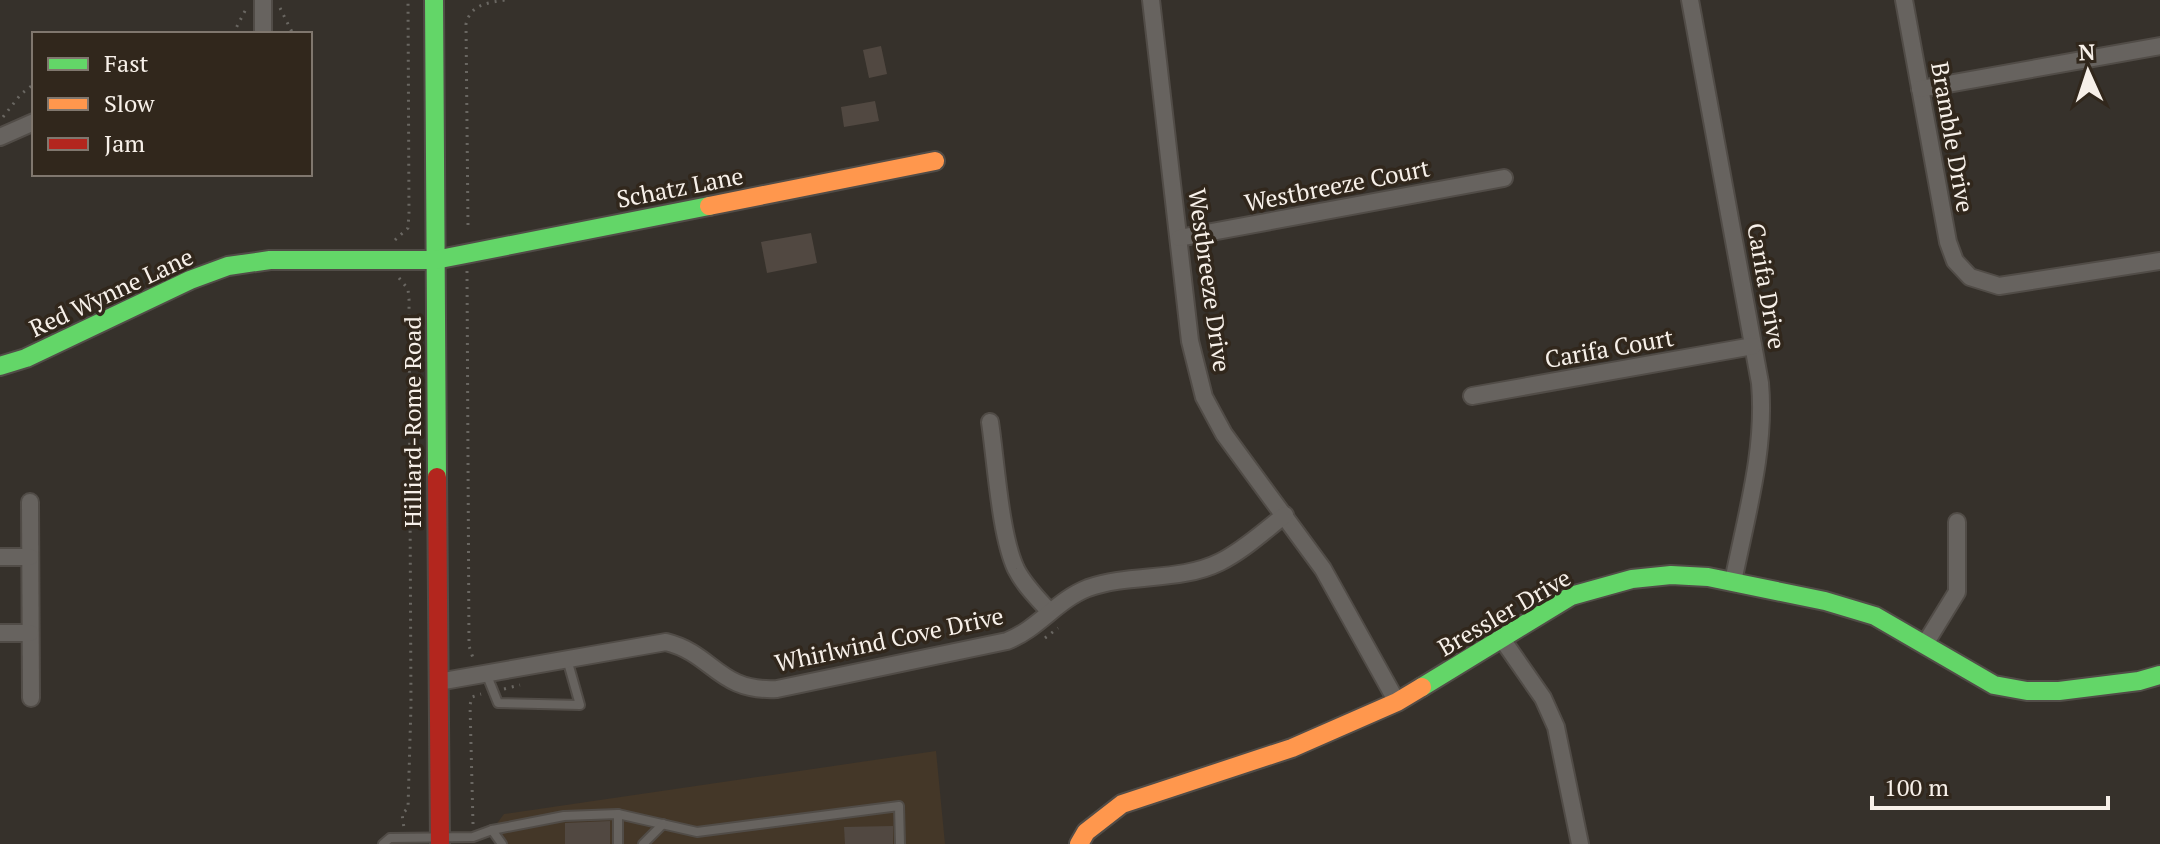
<svg xmlns="http://www.w3.org/2000/svg" width="2160" height="844" font-family="'PT Serif',serif">
<rect width="100%" height="100%" fill="#36312b"/>
<path fill="#443728" d="M936 751 945 844H502L492 830 504 814Z"/>
<g fill="#514841">
<path d="M881 46 887 74 869 78 863 50Z"/>
<path d="M875 101 879 121 844 127 841 107Z"/>
<path d="M811 233 817 263 767 273 761 242Z"/>
<path d="M610 821V844H565V823Z"/>
<path d="M893 826V844H845L844 827Z"/>
</g>
<g fill="none" stroke-linecap="round" stroke-linejoin="round">
<defs>
<g id="lane">
<path d="M486 673 498 703 580 705 567 659"/>
<path d="M492 830 502 844"/>
<path d="M383 844 390 838 473 837 492 830 564 816 618 814 697 832 899 806 900 844"/>
<path d="M618 844V814"/>
<path d="M643 844 663 824"/>
</g>
<g id="street">
<path d="M263 0V34"/>
<path d="M1151 0 1190 341 1204 397 1224 434 1323 569 1397 702"/>
<path d="M1690 0 1760 383C1766 450 1746 516 1733 582"/>
<path d="M1904 0 1948 242 1955 261 1970 277 1999 286 2160 261"/>
<path d="M1920 89 2160 46"/>
<path d="M0 137 34 122"/>
<path d="M1179 238 1504 178"/>
<path d="M1472 396 1753 346"/>
<path d="M990 422C996 462 1000 535 1016 569 1024 585 1038 599 1050 612"/>
<path d="M30 502 31 698"/>
<path d="M0 557H30"/>
<path d="M0 633H30"/>
<path d="M1502 639 1543 698 1556 727 1580 844"/>
<path d="M1925 644 1957 592V522"/>
<path d="M438 682 666 642C714 654 718 692 777 689L1007 641C1038 629 1057 600 1088 588 1130 573 1180 582 1220 562 1244 550 1264 531 1285 515"/>
</g>
<g id="fast">
<path d="M434 0 437 477"/>
<path d="M0 366 26 358 190 280 228 266 270 260H435L709 206"/>
<path d="M1422 687 1571 596 1632 579 1671 575 1708 577 1825 601 1875 616 1994 685 2027 691H2059L2139 681 2160 675"/>
</g>
<g id="slow">
<path d="M709 206 935 161"/>
<path d="M1079 844 1086 832 1122 804 1292 748 1397 702 1422 687"/>
</g>
<path id="jam" d="M437 477 440 844"/>
</defs>
<use href="#lane" stroke="#514c47" stroke-width="12"/>
<use href="#street" stroke="#514c47" stroke-width="20"/>
<use href="#fast" stroke="#514c47" stroke-width="22"/>
<use href="#slow" stroke="#514c47" stroke-width="22"/>
<use href="#jam" stroke="#514c47" stroke-width="22"/>
<g stroke="#6a6762" stroke-width="3" stroke-dasharray="2 6" stroke-linecap="butt">
<path d="M280 8 293 34"/>
<path d="M233 34 246 9"/>
<path d="M3 117 21 94 34 84"/>
<path d="M468 225 466 24C471 4 487 3 505 0"/>
<path d="M395 240 408 228 409 213 408 0"/>
<path d="M467 271 469 646 473 658"/>
<path d="M399 278 408 289 409 299 411 705 408 808 402 814 404 828"/>
<path d="M1045 638 1058 628"/>
<path d="M504 689 520 685"/>
<path d="M473 824 470 705 472 697 481 694"/>
</g>
<use href="#lane" stroke="#67635f" stroke-width="8"/>
<use href="#street" stroke="#67635f" stroke-width="16"/>
<use href="#fast" stroke="#63d668" stroke-width="18"/>
<use href="#slow" stroke="#ff974d" stroke-width="18"/>
<use href="#jam" stroke="#b3261e" stroke-width="18"/>
</g>
<g text-anchor="middle" dominant-baseline="central" stroke-width="7" stroke-linejoin="round" paint-order="stroke">
<g font-size="24" fill="#f7f0e9" stroke="#31271c">
<text transform="translate(1953 137) rotate(80)">Bramble Drive</text>
<text transform="translate(1337 185) rotate(-11)">Westbreeze Court</text>
<text transform="translate(680 187) rotate(-11)">Schatz Lane</text>
<text transform="translate(1210 280) rotate(82)">Westbreeze Drive</text>
<text transform="translate(1767 286) rotate(80)">Carifa Drive</text>
<text transform="translate(111 292) rotate(-25)">Red Wynne Lane</text>
<text transform="translate(1609 348) rotate(-10)">Carifa Court</text>
<text transform="translate(412 422) rotate(-90)">Hilliard-Rome Road</text>
<text transform="translate(1504 612) rotate(-30)">Bressler Drive</text>
<text transform="translate(889 639) rotate(-12)">Whirlwind Cove Drive</text>
</g>
</g>
<rect x="32" y="32" width="280" height="144" fill="#31271c" stroke="#80776e" stroke-width="2"/>
<rect x="48" y="58" width="40" height="12" fill="#63d668" stroke="#80776e" stroke-width="2"/>
<text x="104" y="72" font-size="24" fill="#f7f0e9">Fast</text>
<rect x="48" y="98" width="40" height="12" fill="#ff974d" stroke="#80776e" stroke-width="2"/>
<text x="104" y="112" font-size="24" fill="#f7f0e9">Slow</text>
<rect x="48" y="138" width="40" height="12" fill="#b3261e" stroke="#80776e" stroke-width="2"/>
<text x="104" y="152" font-size="24" fill="#f7f0e9">Jam</text>
<g transform="translate(2088 72) rotate(357)" stroke="#31271c" stroke-width="6" paint-order="stroke">
<path d="M0-6L14 30L0 20L-14 30Z" fill="#f7f0e9"/>
<text y="-12" font-size="22" font-weight="bold" text-anchor="middle" fill="#f7f0e9">N</text>
</g>
<path d="M1872 796v12h236v-12" fill="none" stroke="#f7f0e9" stroke-width="4"/>
<text x="1884" y="796" font-size="24" fill="#f7f0e9" stroke="#31271c" stroke-width="6" paint-order="stroke">100 m</text>
</svg>
